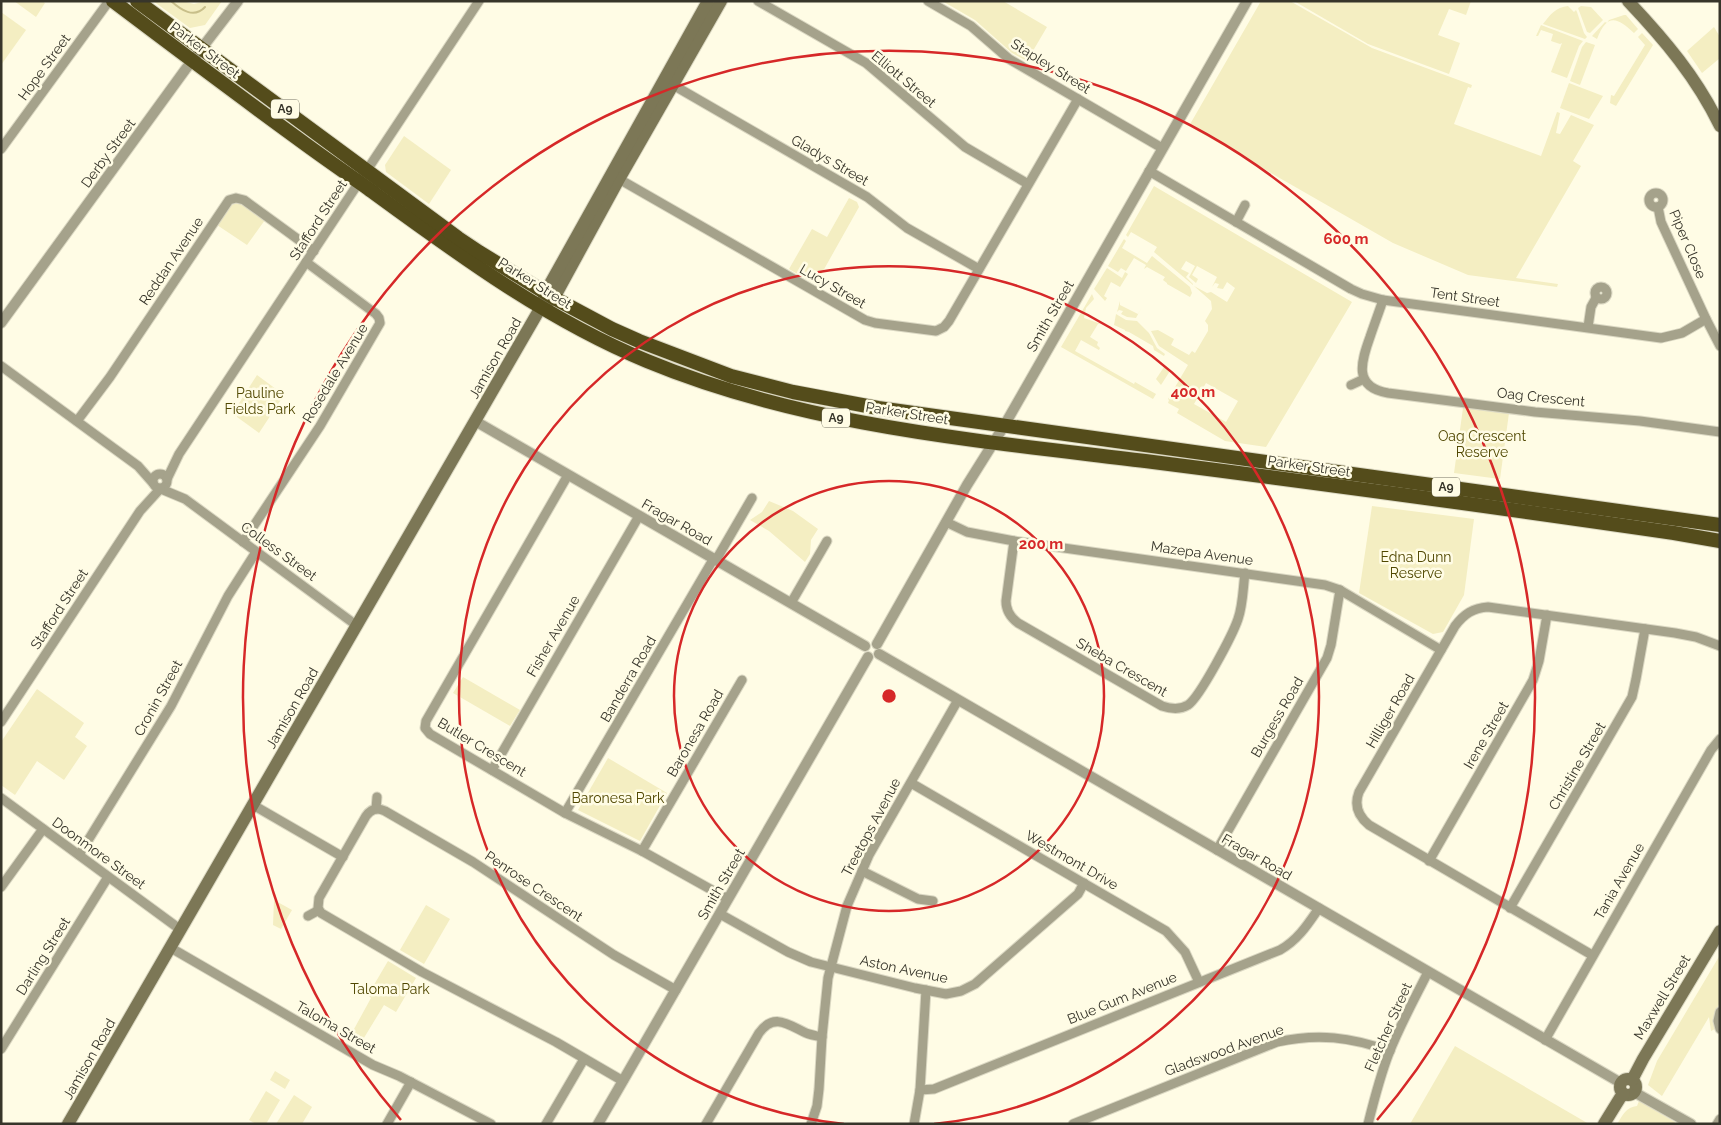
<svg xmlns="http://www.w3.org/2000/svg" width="1721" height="1125" font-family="Raleway,sans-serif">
<rect width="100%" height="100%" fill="#fffce5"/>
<g fill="#f4eec2" fill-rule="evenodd">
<path d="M14 1H42L45 3 36 17Z"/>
<path d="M153 1H182L194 4 206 1H222L205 25 190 28Z"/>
<path d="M945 1H1003L1047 27 1027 61 1012 53 975 20 944 2Z"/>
<path d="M1261 1H1290L1372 48 1472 85 1471 88 1468 87 1454 124 1541 156 1557 112 1560 113 1556 133 1560 134 1571 115 1594 125 1573 161 1581 166 1516 278 1558 284 1557 287 1468 275 1393 243 1189 126Z"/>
<path d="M1294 1H1471L1466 15 1449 9 1438 35 1460 43 1449 74 1368 44Z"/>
<path d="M1568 6 1574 12 1576 10 1577 12 1584 33 1587 37 1585 39 1543 24C1550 15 1556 7 1568 6Z"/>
<path d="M1581 6 1591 7 1603 20 1590 33 1587 32 1578 8Z"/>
<path d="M1 12 26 30 1 65Z"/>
<path d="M1624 15H1626L1638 29 1634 33C1617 17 1607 13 1597 39L1592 36 1605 22 1607 23 1609 20Z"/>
<path d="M1541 25 1583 41 1579 46 1567 78 1551 72 1562 43 1560 44 1551 41 1553 34 1541 30 1538 36H1536Z"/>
<path d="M1714 27 1720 37V58L1702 73 1687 51Z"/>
<path d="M1642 33 1653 45 1616 106 1610 103 1611 95 1614 96 1645 45 1638 37Z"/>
<path d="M1586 42 1595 45 1580 85 1570 81 1582 47Z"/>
<path d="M1569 83 1603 96 1589 119 1560 108Z"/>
<path d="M404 136 451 170 429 204 386 172 385 165Z"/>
<path d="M1154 186 1352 302 1266 447 1225 441 1177 413 1179 409 1168 403 1169 400 1168 399 1188 365 1159 346 1151 331 1158 330 1174 339 1171 345 1189 355 1192 351 1195 353 1208 331V325L1205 321 1212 309 1211 301 1194 286 1207 293 1211 292 1227 302 1235 288 1227 282 1223 289 1217 288 1219 284 1215 283 1212 287 1217 277 1197 266 1192 275 1198 279 1196 283 1189 277 1195 266 1186 261 1181 269 1189 273 1186 277 1193 284V285L1154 252 1157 247 1131 232 1128 237 1126 235ZM1206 383 1238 401 1226 422 1194 404Z"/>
<path d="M849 198 857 202 859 207 818 280 811 282 789 269 812 229 827 237Z"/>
<path d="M236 203 242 204 265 220 247 245 217 225 230 206Z"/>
<path d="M1124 239 1126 241 1122 248 1147 263 1152 256 1190 287 1192 293 1190 297 1167 284V283L1163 280 1165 277 1147 267 1144 269 1146 265 1134 258 1126 271 1121 268 1118 272 1108 266Z"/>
<path d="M1107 268 1122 278 1125 272 1128 274 1120 287 1111 282 1104 296 1107 298 1105 301 1094 289Z"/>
<path d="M1092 294 1094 299 1086 308 1084 318 1101 324H1098L1090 337 1098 342 1097 345 1100 348 1099 350 1081 340 1075 351 1134 384 1135 382 1156 394 1153 399 1061 347Z"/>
<path d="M1120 301V305L1138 314 1143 305 1136 318 1127 317 1121 314 1123 311 1119 310 1117 312Z"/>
<path d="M1116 314 1126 320 1137 321 1149 333 1157 348 1165 354 1164 356 1154 350 1153 346 1129 332 1125 331V330L1114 325Z"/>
<path d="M1164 367 1170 371 1161 385 1156 379Z"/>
<path d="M257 375 284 395 259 433 237 417 236 408Z"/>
<path d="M1463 408 1509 413 1500 479 1454 473Z"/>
<path d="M769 501 793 511 818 529 811 540 810 554 805 562 769 531 750 520 762 512Z"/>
<path d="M1372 506 1474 519 1464 595 1443 632 1433 634 1359 593Z"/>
<path d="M463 677 520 710 510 726 453 693Z"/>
<path d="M37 689 84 723 75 737 87 746 64 780 37 761 15 795 1 785V742Z"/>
<path d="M608 758 667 793 640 841 578 810Z"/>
<path d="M274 900 292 910 281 929 273 925Z"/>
<path d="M426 905 450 919 424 964 400 950Z"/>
<path d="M1720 955V1002L1714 1016 1715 1029 1711 1031 1709 1017 1662 1096 1648 1085 1657 1061Z"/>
<path d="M388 961 416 978 396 1012 384 1005 359 1046 348 1040 371 998 368 995Z"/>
<path d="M1455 1046 1589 1124H1410Z"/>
<path d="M275 1071 290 1080 285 1089 270 1080Z"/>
<path d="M266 1091 280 1100 266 1124H256L249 1120Z"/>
<path d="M294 1095 312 1107 302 1124H276Z"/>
<path d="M1639 1101 1675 1122 1674 1124H1617C1623 1115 1626 1107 1637 1106Z"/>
</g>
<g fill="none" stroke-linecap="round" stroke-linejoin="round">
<path stroke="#c8bf8a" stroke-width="2" d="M171 1C181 10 194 19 205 7"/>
<defs>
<g id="minor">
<path d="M758 1 866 63 965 147 1028 184"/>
<path d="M928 1 971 26 1009 59 1162 148"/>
<path d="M673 85 867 197 907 228 979 269"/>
<path d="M1 149 109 1"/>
<path d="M1149 171 1351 289 1362 294 1383 300 1661 338 1682 333 1706 319"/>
<path d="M619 179 865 320 875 323 936 331 944 327 949 321 1078 99"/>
<circle cx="1656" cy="200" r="7"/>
<path d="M1658 207 1661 222 1706 319 1720 346"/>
<path d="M1236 222 1245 205"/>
<circle cx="1601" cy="293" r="6"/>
<path d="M1383 300C1379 312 1374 325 1370 337 1361 362 1353 387 1388 393L1535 412 1640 421 1720 432"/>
<path d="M1588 327 1591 307 1596 298"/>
<path d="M1 366 138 466 153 483"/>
<path d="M1351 385 1364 379"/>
<path d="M77 421 110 377 229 200 236 198 244 200 314 251"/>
<circle cx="160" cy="481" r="7"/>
<path d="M568 475 426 721 425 728 430 734 565 813 642 851 728 899"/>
<path d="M167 479 179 454 479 1"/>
<path d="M161 489 185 499 356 625"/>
<path d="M946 522 967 532 1014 541 1325 585 1340 590 1441 650"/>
<path d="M1014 541 1006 601C1006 610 1010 617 1018 623L1162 706C1171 709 1180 710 1188 705 1200 697 1233 634 1238 619 1243 605 1243 588 1245 573"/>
<path d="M243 542 320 426 380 323 379 318 376 314 306 262"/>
<path d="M716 560 752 498"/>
<path d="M791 603 827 541"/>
<path d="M1 722 140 511 160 489"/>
<path d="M492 770 639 516"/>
<path d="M911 783 1166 931 1185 952 1199 982"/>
<path d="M1 798 181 930"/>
<path d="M253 805 343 857"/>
<path d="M376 809 377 797"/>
<path d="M565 813 714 558"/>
<path d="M1217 850 1327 658 1331 645 1340 590"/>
<path d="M642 851 742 680"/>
<path d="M79 855 171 706 228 596 256 552"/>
<path d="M1429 861 1533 680 1539 661 1547 615"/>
<path d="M862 871 918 899 933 901"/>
<path d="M1 887 43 829"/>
<path d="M1510 908 1632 697 1636 679 1645 629"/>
<path d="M720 914 788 952 811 962 915 988 946 994 961 991 975 984 1078 894 1084 883"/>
<path d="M308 916 319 910"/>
<path d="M171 948 373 1065 399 1076 491 1124"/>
<path d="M1592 955 1369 825C1358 816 1354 805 1359 792L1455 626C1464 614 1473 608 1488 607L1675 633 1696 637 1720 646"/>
<path d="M1720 1012 1718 1021 1720 1029"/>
<path d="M1545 1040 1711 750 1720 739"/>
<path d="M1 1049 108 877"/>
<path d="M623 1081 556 1042 422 972 321 913 318 908 319 898 366 816C371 809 377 807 385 811L473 862 614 955 676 990"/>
<path d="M920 1090 934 1089 1280 950C1298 940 1308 924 1319 908"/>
<path d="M387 1124 411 1082"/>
<path d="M546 1124 584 1059"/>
<path d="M706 1124 759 1033C774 1012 789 1025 806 1033 811 1035 817 1036 822 1037"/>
<path d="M811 1124 817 1106 819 1089 822 1037 828 978 847 906 869 855 958 700"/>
<path d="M914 1124 920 1090 926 990"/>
<path d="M1073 1124 1277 1042C1318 1033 1350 1037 1390 1051"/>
<path d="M1368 1124C1374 1100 1380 1076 1389 1053 1400 1025 1415 998 1428 972"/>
<path d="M1717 1124 1720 1119"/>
</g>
<g id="tertiary">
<path d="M1 323 185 70 238 1"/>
<path d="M475 421 865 646"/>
<path d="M877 644 967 485 1004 426 1247 1"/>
<path d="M879 654 1621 1083"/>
<path d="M1634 1092 1691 1124"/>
<path d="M598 1124 868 657"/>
</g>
<g id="secondary">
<path d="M1628 1C1664 39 1697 78 1720 126"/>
<path d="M546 303 554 298 619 179 721 1"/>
<circle cx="1628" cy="1087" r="8"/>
<path d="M1632 1080 1643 1059 1720 931"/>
<path d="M68 1124 541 307 545 293 708 1"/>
<path d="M1604 1124 1620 1098 1624 1094"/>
</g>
<g id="trunk">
<path d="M113 1C174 47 235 93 297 138 320 155 343 171 366 187 455 252 545 319 647 361 806 427 983 441 1153 462 1327 484 1501 508 1674 533L1720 541"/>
<path d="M137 1 458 238 479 252 554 298 612 329 639 341 731 376 793 392 878 408 1720 525"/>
</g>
</defs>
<use href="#minor" stroke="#dbd8c3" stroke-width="11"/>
<use href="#tertiary" stroke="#dbd8c3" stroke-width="12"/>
<use href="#secondary" stroke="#dbd8c3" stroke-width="14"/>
<use href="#trunk" stroke="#dbd8c3" stroke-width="16"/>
<use href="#minor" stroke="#a5a28b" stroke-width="9"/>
<use href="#tertiary" stroke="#a5a28b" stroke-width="10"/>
<use href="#secondary" stroke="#7c7756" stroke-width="12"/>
<use href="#trunk" stroke="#544c1b" stroke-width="14"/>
</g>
<g fill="none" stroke="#d62828" stroke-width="2.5">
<circle cx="889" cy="696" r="215"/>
<path d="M844 1124A430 430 0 1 1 934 1124"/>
<path d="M401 1120A646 646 0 1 1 1377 1120"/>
</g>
<g text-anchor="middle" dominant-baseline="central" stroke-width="5" stroke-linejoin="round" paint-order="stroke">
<g fill="#fffce5" stroke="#737162" stroke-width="1">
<rect x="271" y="99.5" width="28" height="19" rx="4"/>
<rect x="822" y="408.5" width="28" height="19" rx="4"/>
<rect x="1432" y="477.5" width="28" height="19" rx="4"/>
</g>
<g font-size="12" font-weight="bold" fill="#37352a">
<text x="285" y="109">A9</text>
<text x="836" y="418">A9</text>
<text x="1446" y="487">A9</text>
</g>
<g font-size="14" fill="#37352a" stroke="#fffce5">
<text transform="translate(205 50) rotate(37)">Parker Street</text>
<text transform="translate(1051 66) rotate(32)">Stapley Street</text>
<text transform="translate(44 67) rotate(-54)">Hope Street</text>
<text transform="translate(904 79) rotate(40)">Elliott Street</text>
<text transform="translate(108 153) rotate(-54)">Derby Street</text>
<text transform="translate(830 160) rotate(30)">Gladys Street</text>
<text transform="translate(318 220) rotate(-57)">Stafford Street</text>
<text transform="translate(1688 244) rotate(67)">Piper Close</text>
<text transform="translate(171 261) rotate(-56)">Reddan Avenue</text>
<text transform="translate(535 283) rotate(32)">Parker Street</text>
<text transform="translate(833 286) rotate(30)">Lucy Street</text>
<text transform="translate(1465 297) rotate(8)">Tent Street</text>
<text transform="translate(1050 316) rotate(-60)">Smith Street</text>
<text transform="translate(495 358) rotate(-60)">Jamison Road</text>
<text transform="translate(335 373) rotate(-59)">Rosedale Avenue</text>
<text transform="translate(1541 397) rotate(6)">Oag Crescent</text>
<text transform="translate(907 413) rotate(9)">Parker Street</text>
<text transform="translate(1309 466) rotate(8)">Parker Street</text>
<text transform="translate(677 522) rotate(30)">Fragar Road</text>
<text transform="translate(279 551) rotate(36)">Colless Street</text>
<text transform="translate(1202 553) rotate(8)">Mazepa Avenue</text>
<text transform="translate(59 609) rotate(-57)">Stafford Street</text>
<text transform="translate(553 636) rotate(-60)">Fisher Avenue</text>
<text transform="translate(1122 667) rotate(30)">Sheba Crescent</text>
<text transform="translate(628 679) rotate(-60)">Banderra Road</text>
<text transform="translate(158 698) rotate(-61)">Cronin Street</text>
<text transform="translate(292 708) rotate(-60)">Jamison Road</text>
<text transform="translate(1390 711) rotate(-60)">Hilliger Road</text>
<text transform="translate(1277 717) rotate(-60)">Burgess Road</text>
<text transform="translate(695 733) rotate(-60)">Baronesa Road</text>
<text transform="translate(1486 735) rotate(-60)">Irene Street</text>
<text transform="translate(482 747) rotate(31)">Butler Crescent</text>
<text transform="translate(1577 766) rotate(-60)">Christine Street</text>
<text transform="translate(871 827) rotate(-62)">Treetops Avenue</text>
<text transform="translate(99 853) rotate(36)">Doonmore Street</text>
<text transform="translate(1257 857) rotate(30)">Fragar Road</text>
<text transform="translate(1072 860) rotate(30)">Westmont Drive</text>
<text transform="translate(1619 881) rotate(-60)">Tania Avenue</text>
<text transform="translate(721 884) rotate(-60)">Smith Street</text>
<text transform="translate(534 886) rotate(34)">Penrose Crescent</text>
<text transform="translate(43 956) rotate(-58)">Darling Street</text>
<text transform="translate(904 969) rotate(12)">Aston Avenue</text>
<text transform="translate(1662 997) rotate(-59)">Maxwell Street</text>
<text transform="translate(1122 998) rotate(-22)">Blue Gum Avenue</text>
<text transform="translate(336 1027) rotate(30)">Taloma Street</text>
<text transform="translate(1388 1027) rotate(-66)">Fletcher Street</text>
<text transform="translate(1224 1050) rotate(-20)">Gladswood Avenue</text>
<text transform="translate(89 1059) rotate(-60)">Jamison Road</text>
</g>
<g font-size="14" fill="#504701" stroke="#fffce5">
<text x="260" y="393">Pauline<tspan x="260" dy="16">Fields Park</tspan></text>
<text x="1482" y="436">Oag Crescent<tspan x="1482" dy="16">Reserve</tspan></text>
<text x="1416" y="557">Edna Dunn<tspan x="1416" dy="16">Reserve</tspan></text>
<text x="618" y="798">Baronesa Park</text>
<text x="390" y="989">Taloma Park</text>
</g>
</g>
<circle cx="889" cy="696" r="8" fill="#d62828" stroke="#fffce5" stroke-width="2.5"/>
<g font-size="15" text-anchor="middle" font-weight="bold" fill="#d62828" stroke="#fffce5" stroke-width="5" stroke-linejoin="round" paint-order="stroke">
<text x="1346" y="244">600 m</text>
<text x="1193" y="397">400 m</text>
<text x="1041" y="549">200 m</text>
</g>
<rect width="1721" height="1125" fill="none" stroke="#37352a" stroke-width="5"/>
</svg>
